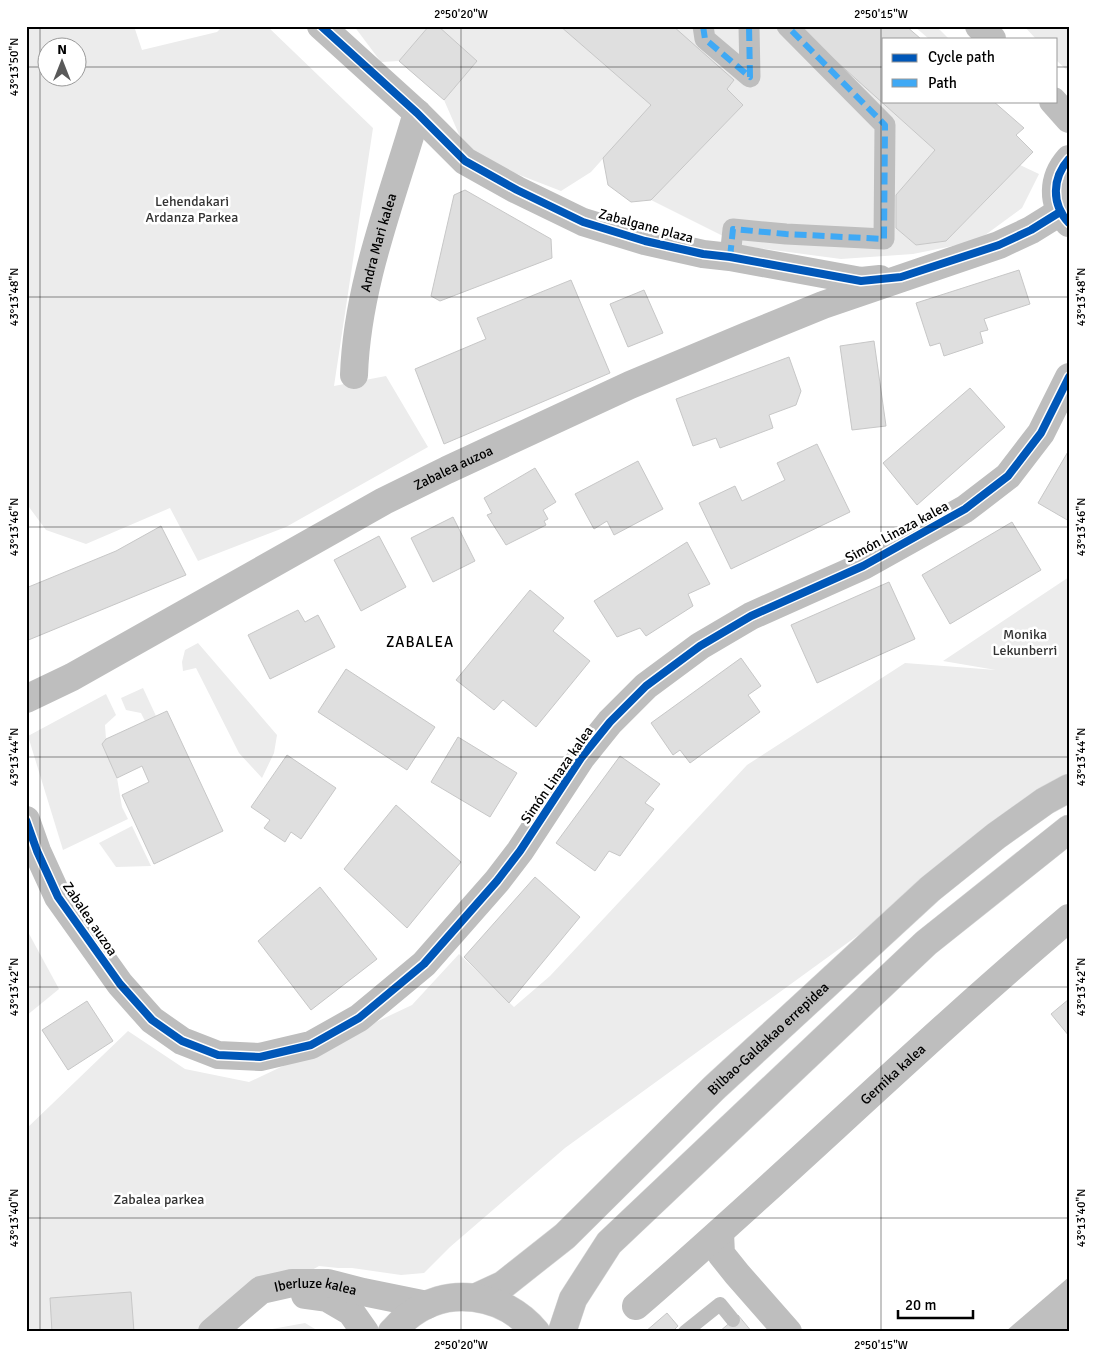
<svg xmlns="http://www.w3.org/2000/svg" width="1095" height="1358" font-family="Signika,sans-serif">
<rect width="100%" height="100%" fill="#fff"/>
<g fill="#ececec" fill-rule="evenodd">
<path d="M26 26H134L142 50 217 32 223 26H267L373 128 334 386 386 376 428 447 286 527 198 561 170 508 86 544 46 530 26 503ZM48 48H78V78H48Z"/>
<path d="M354 26H429L399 61 381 62Z"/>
<path d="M438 26H560L651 105 591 172 561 191 468 155 444 100 477 61Z"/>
<path d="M673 26H797L935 150 896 195V228L916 245 946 241 1020 165 1039 174 1022 208 977 241 913 254 841 259 743 246 651 200 743 105 727 89Z"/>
<path d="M914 26H936L949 39H929Z"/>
<path d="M1024 26H1069V72L1056 60V39H1036Z"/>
<path d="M1069 577V782L565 1148 450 1247 424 1273 401 1275 352 1268H338L319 1266 202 1332H26V1129L128 1031 185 1069 249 1082 412 1005 459 954 514 1007 550 976 747 765 905 663 996 670 943 661Z"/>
<path d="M198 643 277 735 274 753 262 778 239 753 196 668 183 671 182 662 185 650Z"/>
<path d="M143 688 156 716 145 721 141 713 126 710 121 698Z"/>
<path d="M106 694 116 715 105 725 106 739 102 744 117 778 122 807 128 819 63 850 28 736Z"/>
<path d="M132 826 151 866 116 867 99 843Z"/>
<path d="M26 932H28L59 989 26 1016Z"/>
<path d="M305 1323 320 1332H268L272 1329Z"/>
</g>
<path fill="#bfbfbf" d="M1069 1277V1332H1005Z"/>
<g fill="#dfdfdf" stroke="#c7c7c7">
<path d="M429 26H438L477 61 444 100 399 61Z"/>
<path d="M560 26H673L734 80 727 89 743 105 651 200 631 202 608 185 603 158 651 105Z"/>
<path d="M797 26H906L921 39H884V101H993L1024 128 1016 135 1033 152 946 241 916 245 896 228V195L935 150Z"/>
<path d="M465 190 551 239 552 258 440 301 431 296 454 195Z"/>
<path d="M1019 270 1030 304 984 319 988 330 980 332 983 343 944 356 940 343 930 346 916 303Z"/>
<path d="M571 280 610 373 444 444 415 369 486 339 477 318Z"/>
<path d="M644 290 663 333 628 347 610 304Z"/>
<path d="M874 341 886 426 852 430 840 346Z"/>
<path d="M789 357 801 391 796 405 769 415 773 428 720 448 716 438 693 446 676 399Z"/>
<path d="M970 388 1005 427 917 505 883 463Z"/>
<path d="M817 444 850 512 731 569 699 503 735 486 742 501 785 480 777 463Z"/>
<path d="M1069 450V521L1038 503Z"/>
<path d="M638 461 663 509 614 535 607 521 594 529 575 494Z"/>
<path d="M535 468 556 502 543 510 548 519 544 521 546 525 506 545 487 515 492 513 484 498Z"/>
<path d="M453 517 475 561 433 582 411 538Z"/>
<path d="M1012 522 1041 570 950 624 922 575Z"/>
<path d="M161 526 186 575 26 641V588L116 551Z"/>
<path d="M379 536 406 587 361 611 334 560Z"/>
<path d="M687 542 710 584 688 594 693 606 646 636 640 628 617 637 594 601Z"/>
<path d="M889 582 915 639 817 683 791 625Z"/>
<path d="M530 590 564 618 553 631 590 661 536 727 503 700 494 710 456 680Z"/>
<path d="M298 610 305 622 318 615 335 647 270 679 248 635Z"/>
<path d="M741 658 761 686 748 695 760 712 690 763 680 750 673 755 651 723Z"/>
<path d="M346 669 435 727 407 770 318 712Z"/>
<path d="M167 711 223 831 154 864 122 795 149 782 142 766 117 778 102 744 106 739Z"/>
<path d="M458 737 517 773 490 817 431 782Z"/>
<path d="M287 755 336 788 301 839 291 832 285 842 264 828 270 820 251 807Z"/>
<path d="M620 756 660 784 645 803 654 809 620 856 609 851 595 871 556 843Z"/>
<path d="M396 805 461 862 407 928 344 869Z"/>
<path d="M535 877 580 917 509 1003 464 957Z"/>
<path d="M320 887 377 959 311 1010 258 941Z"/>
<path d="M1069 999V1036L1051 1014Z"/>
<path d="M87 1001 113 1041 68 1070 42 1030Z"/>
<path d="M131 1292 134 1332H52L50 1298Z"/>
<path d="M667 1313 678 1326 672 1332H645Z"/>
<path d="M738 1315 752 1332H719L733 1320Z"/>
</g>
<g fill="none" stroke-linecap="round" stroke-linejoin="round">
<defs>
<g id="trunk">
<path id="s5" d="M477 1297 503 1285 565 1236 714 1088 930 889 996 836 1045 801 1069 788"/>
<path d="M392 1332C397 1327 401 1322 406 1318 446 1284 503 1293 536 1332"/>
<path d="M562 1332 573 1299 609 1243 926 943 1069 829"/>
</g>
</defs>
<use href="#trunk" stroke="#dbdbdb" stroke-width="29"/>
<path stroke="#bebebe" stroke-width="14" d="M685 1332 720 1304 733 1320"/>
<g stroke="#bebebe" stroke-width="21">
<path d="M703 26 705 39 750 77 749 26"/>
<path d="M730 257 733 229 786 234 884 239 885 125 787 26"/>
</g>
<g stroke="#bebebe" stroke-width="28">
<path d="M321 26 417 113 465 161 517 190 583 222 645 241 703 254 730 257 861 281 880 279"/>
<path d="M979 26 992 39"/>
<path d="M1053 101 1069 119"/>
<path d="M1069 159C1052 178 1051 204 1069 223"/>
<path id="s1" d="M354 375C357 285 392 199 417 113"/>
<path id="s2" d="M26 699 72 677 384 501 447 470 630 385 747 336 823 305 999 245 1031 230 1060 212"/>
<path d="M26 820 37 851 58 897 120 984 152 1020 182 1041 218 1055 260 1057 311 1045 359 1018 424 964 497 881 520 851 581 758 610 722 646 686 700 646 751 616 863 566 965 509 1008 476 1041 433 1069 377"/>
<path d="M720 1233 721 1254 737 1274 788 1332"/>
<path d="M305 1295 327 1298 351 1312 365 1332"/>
<path id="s3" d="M636 1306C783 1179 921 1043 1069 918"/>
<path id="s4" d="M212 1332 261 1290 292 1283H328L363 1292 427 1305"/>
</g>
<use href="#trunk" stroke="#bebebe" stroke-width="28"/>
<g stroke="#3fa9f5" stroke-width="6" stroke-dasharray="12 6" stroke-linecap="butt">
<path d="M703 26 705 39 750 77 749 26"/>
<path d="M730 257 733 229 786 234 884 239 885 125 787 26"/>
</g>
<defs>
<g id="cycleway">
<path d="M321 26 417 113 465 161 517 190 583 222 645 241 703 254 730 257 861 281 901 277 999 245 1031 230 1060 212"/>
<path d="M1069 159C1052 178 1051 204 1069 223"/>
<path d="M26 820 37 851 58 897 120 984 152 1020 182 1041 218 1055 260 1057 311 1045 359 1018 424 964 497 881 520 851 581 758 610 722 646 686 700 646 751 616 863 566 965 509 1008 476 1041 433 1069 377"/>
</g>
</defs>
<use href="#cycleway" stroke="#fff" stroke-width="11"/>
<use href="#cycleway" stroke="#0057b8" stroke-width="8"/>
</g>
<path fill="none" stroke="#000" stroke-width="1" stroke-opacity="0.45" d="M40 26V1332M461 26V1332M881 26V1332M26 67H48M78 67H884M1056 67H1069M26 297H1069M26 527H1069M26 757H1069M26 987H1069M26 1218H1069"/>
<g text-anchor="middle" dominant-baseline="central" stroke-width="5" stroke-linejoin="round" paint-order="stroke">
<g font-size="14" fill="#333" stroke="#fff">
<text x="192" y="201">Lehendakari<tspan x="192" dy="16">Ardanza Parkea</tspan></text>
<text x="1025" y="634">Monika<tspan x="1025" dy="16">Lekunberri</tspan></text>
<text x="159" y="1199">Zabalea parkea</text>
</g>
<g font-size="14" fill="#000" stroke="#fff">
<text transform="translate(646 226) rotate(15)">Zabalgane plaza</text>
<text stroke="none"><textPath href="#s1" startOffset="135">Andra Mari kalea</textPath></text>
<text stroke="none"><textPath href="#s2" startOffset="486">Zabalea auzoa</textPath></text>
<text transform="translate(897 532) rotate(-28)">Simón Linaza kalea</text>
<text transform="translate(557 775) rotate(-55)">Simón Linaza kalea</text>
<text transform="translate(90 919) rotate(56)">Zabalea auzoa</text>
<text stroke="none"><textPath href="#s5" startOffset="391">Bilbao-Galdakao errepidea</textPath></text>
<text stroke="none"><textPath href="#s3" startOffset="346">Gernika kalea</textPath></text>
<text stroke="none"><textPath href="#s4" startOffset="120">Iberluze kalea</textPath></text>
</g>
<g font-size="15" letter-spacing="1" fill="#000" stroke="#fff">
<text x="420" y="642">ZABALEA</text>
</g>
</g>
<rect width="1095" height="1358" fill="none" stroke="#ffffff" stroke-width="55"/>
<rect x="882" y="38" width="175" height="65" fill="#ffffff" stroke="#999999"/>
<rect x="892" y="54" width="25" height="8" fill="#0057b8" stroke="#999999"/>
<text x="928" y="62" font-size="15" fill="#000000">Cycle path</text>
<rect x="892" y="79" width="25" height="8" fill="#3fa9f5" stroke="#999999"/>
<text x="928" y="88" font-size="15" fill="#000000">Path</text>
<g transform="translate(62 62)"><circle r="24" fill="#ffffff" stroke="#999999"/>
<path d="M0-4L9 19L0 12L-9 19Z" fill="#595959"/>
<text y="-8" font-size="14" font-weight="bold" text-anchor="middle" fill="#000000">N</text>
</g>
<path d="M898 1310v8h75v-8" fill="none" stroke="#000000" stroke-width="2.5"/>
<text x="905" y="1310" font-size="15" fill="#000000" stroke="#ffffff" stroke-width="4" paint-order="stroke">20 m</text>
<rect x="28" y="28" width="1040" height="1302" fill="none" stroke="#000" stroke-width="2"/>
<g font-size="12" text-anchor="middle" fill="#000">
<text x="461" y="18">2°50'20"W</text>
<text x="881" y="18">2°50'15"W</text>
<text transform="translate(14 67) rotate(-90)" y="4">43°13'50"N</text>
<text transform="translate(14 297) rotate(-90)" y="4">43°13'48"N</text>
<text transform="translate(1081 297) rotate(-90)" y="4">43°13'48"N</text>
<text transform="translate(14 527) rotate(-90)" y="4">43°13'46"N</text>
<text transform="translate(1081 527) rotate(-90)" y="4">43°13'46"N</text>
<text transform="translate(14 757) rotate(-90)" y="4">43°13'44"N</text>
<text transform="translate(1081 757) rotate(-90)" y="4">43°13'44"N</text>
<text transform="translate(14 987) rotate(-90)" y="4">43°13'42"N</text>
<text transform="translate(1081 987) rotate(-90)" y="4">43°13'42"N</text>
<text transform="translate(14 1218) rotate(-90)" y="4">43°13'40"N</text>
<text transform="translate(1081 1218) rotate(-90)" y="4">43°13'40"N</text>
<text x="461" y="1349">2°50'20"W</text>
<text x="881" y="1349">2°50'15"W</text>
</g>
</svg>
